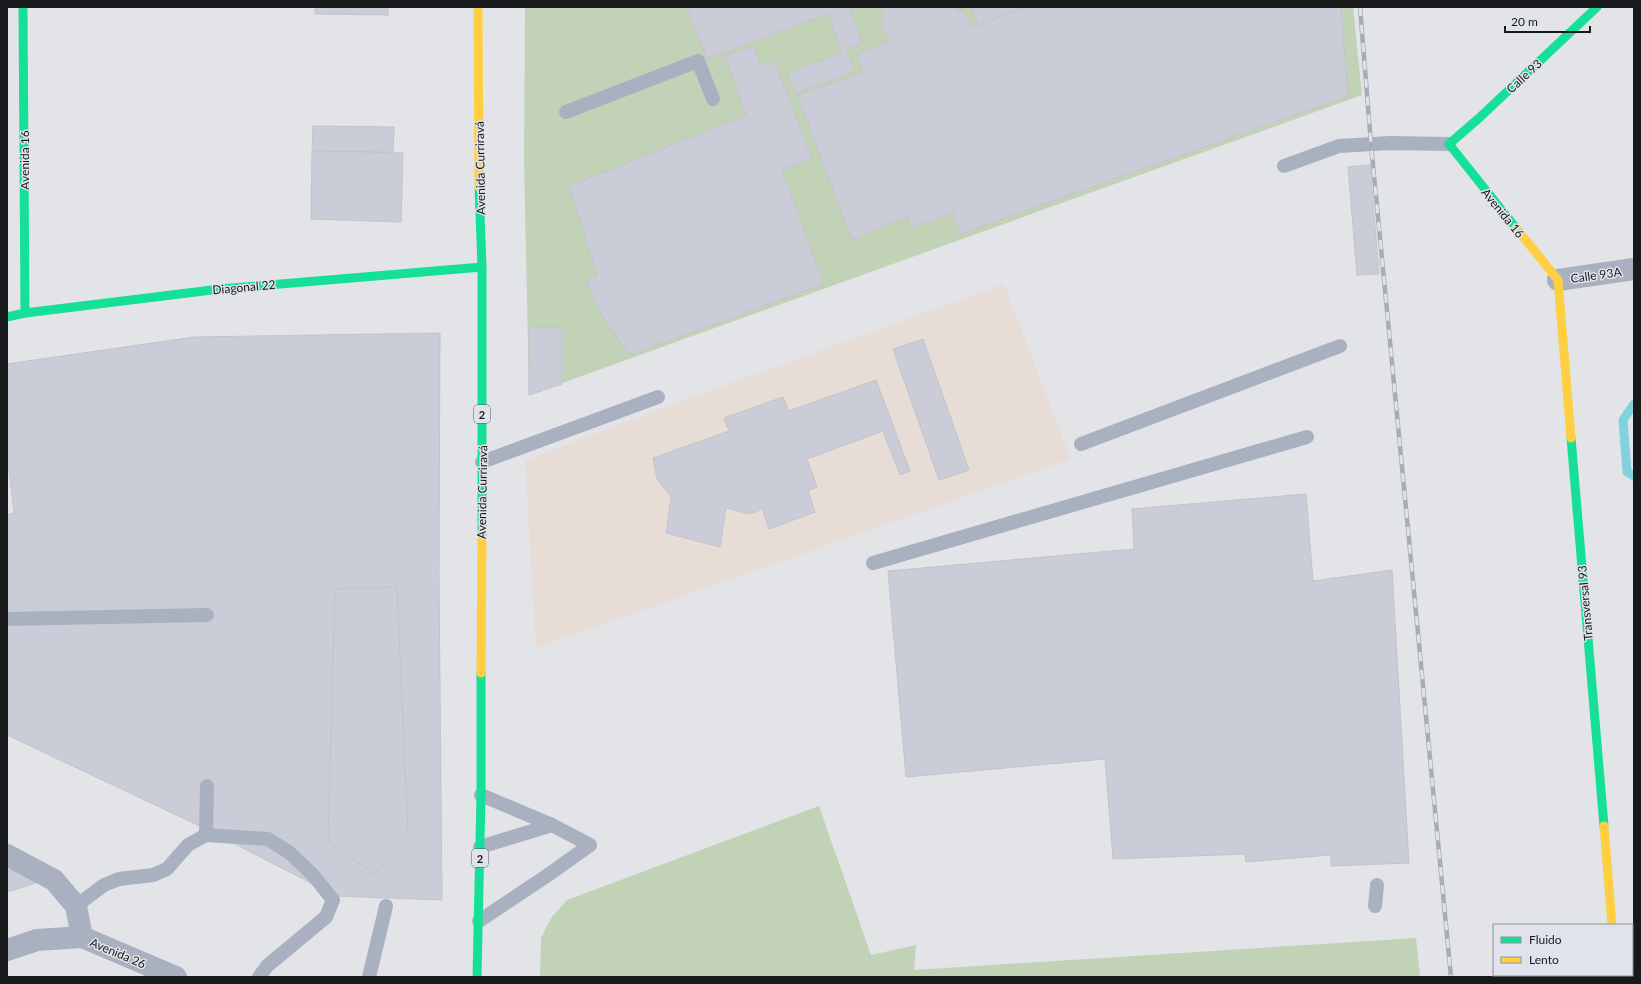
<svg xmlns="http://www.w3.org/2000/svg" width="1641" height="984" font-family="Lato,sans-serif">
<rect width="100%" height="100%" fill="#e3e4e8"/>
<path fill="#e7dcd6" d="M1004 284 1071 459 536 648 525 461 627 421Z"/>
<g fill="#c1d2b7">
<path d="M525 7H1353L1362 95 529 395 524 160Z"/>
<path d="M819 806 871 955 916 945 914 970 1416 938 1420 977H540L541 938 551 918 567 900Z"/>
</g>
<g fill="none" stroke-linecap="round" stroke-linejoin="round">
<path stroke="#81d1de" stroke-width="9" d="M1634 404 1623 420 1627 472 1634 476"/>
</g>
<g fill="#cacdd7" stroke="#c3c4c7">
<path d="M315 7H388V15L315 14Z"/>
<path d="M686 7H849L862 43 847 49 854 72 795 93 787 73 842 53 828 14 707 59Z"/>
<path d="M885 7H956L958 12 964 10 972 27 1025 7H1341L1348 96 960 234 953 213 911 228 907 217 852 240 797 95 863 73 857 54 889 42 882 26V14Z"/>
<path d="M971 7H1025L978 25Z"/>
<path d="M754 46 761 65 774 60 812 158 782 170 824 284 630 355 606 323 595 302 586 279 597 276 569 186 746 115 725 56Z"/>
<path d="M313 126 394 127 393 152 312 151Z"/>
<path d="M312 151 403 153 401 222 311 219Z"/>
<path d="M1370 165 1379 274 1357 275 1348 167Z"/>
<path d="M562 327V384L529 395V328Z"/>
<path d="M440 333 439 575 442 900 336 896 204 828 7 735V515L14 513 7 454V364L194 337Z"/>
<path d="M923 339 969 470 939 480 893 349Z"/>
<path d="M876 380 910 471 900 475 883 431 807 459 817 487 808 491 815 512 769 529 762 509 750 514 726 508 720 547 666 533 671 496 657 479 653 458 729 431 724 418 783 397 789 411Z"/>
<path d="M1306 494 1313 581 1392 570 1409 863 1331 866V855L1246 862 1245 854 1113 859 1105 759 906 777 888 571 1134 549 1132 509Z"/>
<path d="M397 587 408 833 374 874 328 841 335 589Z"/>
<path d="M7 869 42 881 7 892Z"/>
</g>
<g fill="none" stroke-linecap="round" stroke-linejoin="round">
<g stroke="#a9b0bf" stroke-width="14">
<path d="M566 112 698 61 713 99"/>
<path d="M1284 166 1339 146 1390 143 1449 144"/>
<path d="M1081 444 1340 346"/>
<path d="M482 462 658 397"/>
<path d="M873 563 1307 437"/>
<path d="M7 619 207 615"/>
<path d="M207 786 206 835 268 839 290 853 313 875 333 900 326 917 267 966 259 977"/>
<path d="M480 847 552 825"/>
<path d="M76 906 104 885 119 879 153 875 167 869 188 845 206 835"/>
<path d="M1375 906 1377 885"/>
<path d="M479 921 548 875 590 845 552 825 481 795"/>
<path d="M1632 964H1634"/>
<path d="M369 977 386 906"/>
<path d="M1608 977 1609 975"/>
</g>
<g stroke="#a9b0bf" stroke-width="22">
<path d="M1558 280 1634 269"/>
<path d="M7 855 54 880 76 906 82 937"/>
<path d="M7 950 37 940 82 937 176 977"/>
</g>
<g stroke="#16e098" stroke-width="9">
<path d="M23 7 25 313"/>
<path d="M479 187 482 267V535"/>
<path d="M1516 228 1449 144 1478 119 1597 7"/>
<path d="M7 317 25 313 220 289 482 267"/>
<path d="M1571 438 1604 826"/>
<path d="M477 977 481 795V673"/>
</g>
<g stroke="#ffcf43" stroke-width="9">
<path d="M478 7 479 187"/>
<path d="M1516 228 1558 280 1571 438"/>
<path d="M481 673 482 535"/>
<path d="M1604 826 1612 925"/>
</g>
<defs>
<path id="rail" d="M1360 7 1371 144 1451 977"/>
</defs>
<use href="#rail" stroke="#a8adb4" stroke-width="4.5"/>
<use href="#rail" stroke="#e0e3eb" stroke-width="3" stroke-dasharray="9" stroke-linecap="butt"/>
</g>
<g text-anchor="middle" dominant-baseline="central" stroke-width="3" stroke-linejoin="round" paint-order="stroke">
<g fill="#e0e3eb" stroke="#545659" stroke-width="1">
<rect x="474" y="405" width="16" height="18" rx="3"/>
<rect x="472" y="849" width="16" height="18" rx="3"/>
</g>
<g font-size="11" font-weight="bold" fill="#18191b">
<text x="482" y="414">2</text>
<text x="480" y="858">2</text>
</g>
<g font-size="12" fill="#18191b" stroke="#e0e3eb">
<text transform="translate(1524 76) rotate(-43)">Calle 93</text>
<text transform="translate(24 160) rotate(-90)">Avenida 16</text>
<text transform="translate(480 168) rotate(-91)">Avenida Curriravá</text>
<text transform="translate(1503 213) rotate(51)">Avenida 16</text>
<text transform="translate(1596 275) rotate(-8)">Calle 93A</text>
<text transform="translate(244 287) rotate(-5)">Diagonal 22</text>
<text transform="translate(482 492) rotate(-89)">Avenida Curriravá</text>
<text transform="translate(1585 603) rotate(-95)">Transversal 93</text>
<text transform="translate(118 953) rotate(23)">Avenida 26</text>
</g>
</g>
<rect width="1641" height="984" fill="none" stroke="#18191b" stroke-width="16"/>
<rect x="1493" y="924" width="140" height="52" fill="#e0e3eb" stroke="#909298"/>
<rect x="1501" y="937" width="20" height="6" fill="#16e098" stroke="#909298"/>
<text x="1529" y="944" font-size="12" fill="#18191b">Fluido</text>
<rect x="1501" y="957" width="20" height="6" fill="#ffcf43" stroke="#909298"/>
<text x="1529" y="964" font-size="12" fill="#18191b">Lento</text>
<path d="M1505 26v6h85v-6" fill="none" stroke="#18191b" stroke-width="2"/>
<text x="1511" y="26" font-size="12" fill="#18191b" stroke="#e0e3eb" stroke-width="3" paint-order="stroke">20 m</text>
</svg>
